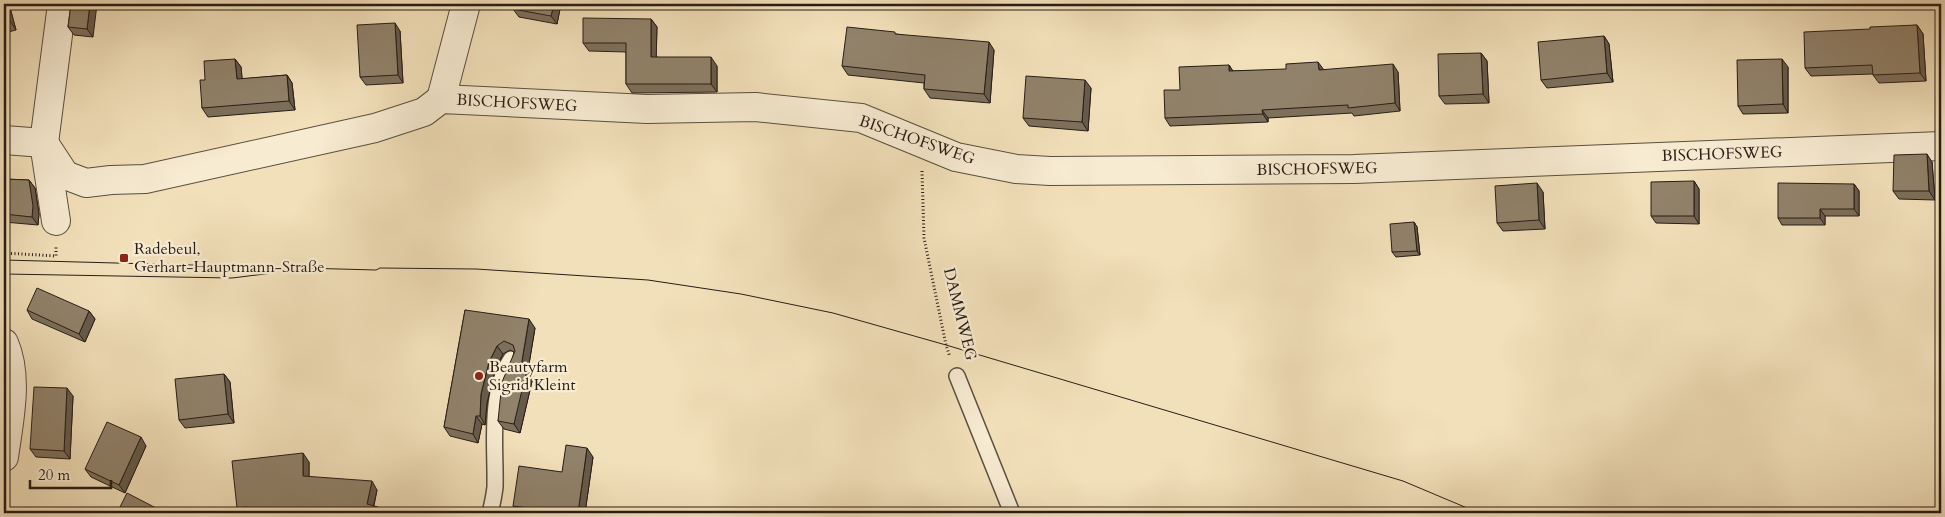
<svg xmlns="http://www.w3.org/2000/svg" width="1945" height="517" font-family="Cardo,serif">
<rect width="100%" height="100%" fill="#f2e0ba"/>
<filter id="stains"><feTurbulence type="fractalNoise" baseFrequency=".004" numOctaves="4"/><feColorMatrix values="0 0 0 0 .2 0 0 0 0 .09 0 0 0 0 .02 0 0 0 .5 -.17"/></filter>
<radialGradient id="worn" r=".72"><stop offset=".6" stop-color="#630" stop-opacity="0"/><stop offset="1" stop-color="#630" stop-opacity=".3"/></radialGradient>
<g fill="none" stroke-linecap="round" stroke-linejoin="round">
<defs>
<g id="service">
<path d="M957 376 1012 513"/>
<path d="M490 513C492 505 494 496 495 487 496 447 488 394 511 359"/>
</g>
<g id="minor">
<path d="M441 99 466 4"/>
<path d="M4 140 44 143"/>
<path d="M44 143 65 175 86 183 111 180 145 179 375 128 424 112 441 99 647 109 755 107 861 118 956 157 1016 169 1050 171 1354 169 1941 146"/>
<path d="M56 221 44 143 62 4"/>
<path d="M4 343C19 377 9 421 4 457"/>
</g>
</defs>
<use href="#service" stroke="#5a4e3f" stroke-width="18"/>
<use href="#minor" stroke="#5a4e3f" stroke-width="30"/>
<g stroke="#281d16" stroke-width="3" stroke-dasharray="1 2.5" stroke-linecap="butt">
<path d="M922 171 924 238 946 345 950 357"/>
<path d="M4 253 56 256V247"/>
</g>
<use href="#service" stroke="#f7ebd2" stroke-width="15"/>
<use href="#minor" stroke="#f7ebd2" stroke-width="28"/>
<g stroke="#281d16" stroke-width="1">
<path d="M4 260 376 270 380 268 476 269 648 280 741 294 833 313 946 345 1403 481 1479 513"/>
<path d="M4 274 232 278 273 273"/>
</g>
</g>
<g fill="#7d705c" stroke="#281d16">
<path d="M4 4H9L16 30 4 33Z"/>
<path d="M71 4 93 37 74 35 68 27Z"/>
<path d="M405 4H432V5Z"/>
<path d="M514 4H561L557 24 519 17 513 9Z"/>
<path d="M651 19 657 27 656 57 717 66V92L632 93 626 84V52L589 51 583 43Z"/>
<path d="M1917 25 1923 34 1926 81 1879 83 1873 75V74L1811 76 1805 68 1870 29Z"/>
<path d="M400 31 403 83 366 85 360 77Z"/>
<path d="M896 34 994 50 990 103 930 98 924 89V83L848 75 842 66Z"/>
<path d="M1604 36 1609 44 1613 82 1547 88 1541 80Z"/>
<path d="M1481 53 1487 61 1489 103 1445 104 1439 96Z"/>
<path d="M235 59 241 67 242 79 287 75 292 83 295 110 208 117 202 108 205 80Z"/>
<path d="M1229 65 1233 71 1324 70 1398 72 1400 111 1354 116 1352 113 1268 118V122L1170 126 1165 118 1180 90Z"/>
<path d="M1788 67V113L1743 114 1738 106Z"/>
<path d="M1091 88 1088 131 1029 126 1023 118Z"/>
<path d="M1932 162 1935 200 1899 199 1893 191Z"/>
<path d="M4 179 29 180 35 188 39 214 38 225 4 222Z"/>
<path d="M1694 181 1699 189V224L1656 223 1651 216Z"/>
<path d="M1854 184 1859 191V216H1825V225H1782L1778 218Z"/>
<path d="M1543 192 1545 229 1503 231 1497 223Z"/>
<path d="M1414 222 1417 227 1420 255 1396 257 1392 252Z"/>
<path d="M4 227 8 247 4 248Z"/>
<path d="M27 310 89 311 95 319 85 342 32 319Z"/>
<path d="M465 310 535 328 528 370 533 377 520 433 504 429 498 421 514 352 510 350 503 354 495 370 487 403 485 425 482 424 478 443 450 436 444 427Z"/>
<path d="M224 374 230 382 234 423 185 428 179 420Z"/>
<path d="M73 396 70 459 36 457 30 449Z"/>
<path d="M146 446 125 493 91 477 85 469Z"/>
<path d="M593 457 585 513H518L513 506 562 472Z"/>
<path d="M309 462V477L377 490 374 506 397 513H240L237 508Z"/>
</g>
<g fill="#665b4b" stroke="#281d16">
<path d="M4 4H9L16 30 7 16Z"/>
<path d="M90 4H97L93 37 87 29Z"/>
<path d="M554 4H561L557 24 551 16Z"/>
<path d="M651 19 657 27 656 66 651 57Z"/>
<path d="M395 23 400 31 403 83 398 75Z"/>
<path d="M1917 25 1923 34 1926 81 1920 73Z"/>
<path d="M1604 36 1609 44 1613 82 1607 73Z"/>
<path d="M989 42 994 50 990 103 984 94Z"/>
<path d="M1481 53 1487 61 1489 103 1483 94Z"/>
<path d="M711 57 717 66V92L711 84Z"/>
<path d="M235 59 241 67 243 87 237 79Z"/>
<path d="M1782 59 1788 67V113L1783 104Z"/>
<path d="M1318 62 1324 70H1319Z"/>
<path d="M1393 64 1398 72 1400 111 1395 103Z"/>
<path d="M1229 65 1234 73 1229 71Z"/>
<path d="M287 75 292 83 295 110 289 101Z"/>
<path d="M1085 80 1091 88 1088 131 1082 122Z"/>
<path d="M1262 110 1268 118V122L1263 114Z"/>
<path d="M1927 154 1932 162 1935 200 1929 191Z"/>
<path d="M29 180 35 188 39 214 38 225 32 217Z"/>
<path d="M1694 181 1699 189V224L1694 216Z"/>
<path d="M1537 183 1543 192 1545 229 1539 220Z"/>
<path d="M1854 184 1859 191V216L1854 209Z"/>
<path d="M1820 209 1825 216V225L1820 218Z"/>
<path d="M1414 222 1417 227 1420 255 1417 251Z"/>
<path d="M4 227 8 247 4 240Z"/>
<path d="M89 311 95 319 85 342 79 334Z"/>
<path d="M529 319 535 328 528 370 533 377 520 433 514 424 521 367Z"/>
<path d="M497 346 503 354 495 370 487 403 485 425 480 416 481 394 489 362Z"/>
<path d="M224 374 230 382 234 423 228 414Z"/>
<path d="M67 388 73 396 70 459 64 451Z"/>
<path d="M476 416 482 424 478 443 473 434Z"/>
<path d="M141 437 146 446 125 493 119 485Z"/>
<path d="M587 448 593 457 585 513H578Z"/>
<path d="M303 453 309 462V485L303 476Z"/>
<path d="M372 481 377 490 372 512 367 504Z"/>
<path d="M156 508 160 513H154Z"/>
</g>
<g fill="#91826b" stroke="#281d16">
<path d="M71 4H90L87 29 68 27Z"/>
<path d="M514 4H554L551 16 513 9Z"/>
<path d="M4 5 7 16 4 17Z"/>
<path d="M583 18 651 19V57H711V84H626V43H583Z"/>
<path d="M395 23 398 75 360 77 357 25Z"/>
<path d="M1917 25 1920 73 1873 75 1872 65 1805 68 1804 32 1870 29V27Z"/>
<path d="M847 27 895 32V34L989 42 984 94 924 89 925 75 842 66Z"/>
<path d="M1604 36 1607 73 1541 80 1538 42Z"/>
<path d="M1481 53 1483 94 1439 96 1438 54Z"/>
<path d="M235 59 237 79 287 75 289 101 202 108 200 80H205L204 61Z"/>
<path d="M1782 59 1783 104 1738 106 1737 60Z"/>
<path d="M1318 62 1319 70 1393 64 1395 103 1348 108V105L1262 110 1263 114 1165 118 1164 90H1180L1179 67 1229 65V71L1286 69V64Z"/>
<path d="M1026 76 1085 80 1082 122 1023 118Z"/>
<path d="M1927 154 1929 191H1893L1894 155Z"/>
<path d="M4 179 29 180 33 206 32 217 4 214Z"/>
<path d="M1694 181V216H1651V182Z"/>
<path d="M1537 183 1539 220 1497 223 1495 186Z"/>
<path d="M1778 183 1854 184V209H1820V218H1778Z"/>
<path d="M1414 222 1417 251 1392 252 1390 224Z"/>
<path d="M37 288 89 311 79 334 27 310Z"/>
<path d="M465 310 529 319 521 367 527 369 514 424 498 421 502 382 515 351 513 345 504 341 497 346 489 362 481 394 480 416H476L473 434 444 427Z"/>
<path d="M224 374 228 414 179 420 175 379Z"/>
<path d="M34 387 67 388 64 451 30 449Z"/>
<path d="M107 422 141 437 119 485 85 469Z"/>
<path d="M566 445 587 448 578 513H564L513 506 519 466 562 472Z"/>
<path d="M303 453V476L372 481 367 504 397 513H247V507L237 508 232 461Z"/>
<path d="M127 493 156 508 154 513H117Z"/>
</g>
<g fill="#8f2418" stroke="#f7ebd2" stroke-width="2">
<rect x="119" y="253" width="10" height="10" rx="2.5"/>
<circle cx="479" cy="376" r="5"/>
</g>
<g text-anchor="middle" dominant-baseline="central" stroke-width="4.5" stroke-linejoin="round" paint-order="stroke">
<g font-size="16" fill="#281d16" stroke="#f7ebd2">
<text transform="translate(517 103) rotate(3)">BISCHOFSWEG</text>
<text transform="translate(917 140) rotate(19)">BISCHOFSWEG</text>
<text transform="translate(1722 154) rotate(-2)">BISCHOFSWEG</text>
<text transform="translate(1317 169) rotate(-1)">BISCHOFSWEG</text>
<text transform="translate(960 314) rotate(76)">DAMMWEG</text>
</g>
<g font-size="16" fill="#281d16" stroke="#f7ebd2" text-anchor="start">
<text x="134" y="249">Radebeul,<tspan x="134" dy="18">Gerhart-Hauptmann-Straße</tspan></text>
<text x="489" y="367">Beautyfarm<tspan x="489" dy="18">Sigrid Kleint</tspan></text>
</g>
</g>
<rect width="1945" height="517" fill="none" stroke="#f2e0ba" stroke-width="20"/>
<rect x="5" y="5" width="1935" height="507" fill="none" stroke="#281d16" stroke-width="2.5"/>
<rect x="10" y="10" width="1925" height="497" fill="none" stroke="#281d16"/>
<path d="M30 480v8h81v-8" fill="none" stroke="#281d16" stroke-width="2.5"/>
<text x="38" y="480" font-size="15" fill="#281d16" stroke="#f7ebd2" stroke-width="4" paint-order="stroke">20 m</text>
<rect width="100%" height="100%" filter="url(#stains)"/>
<rect width="100%" height="100%" fill="url(#worn)"/>
</svg>
